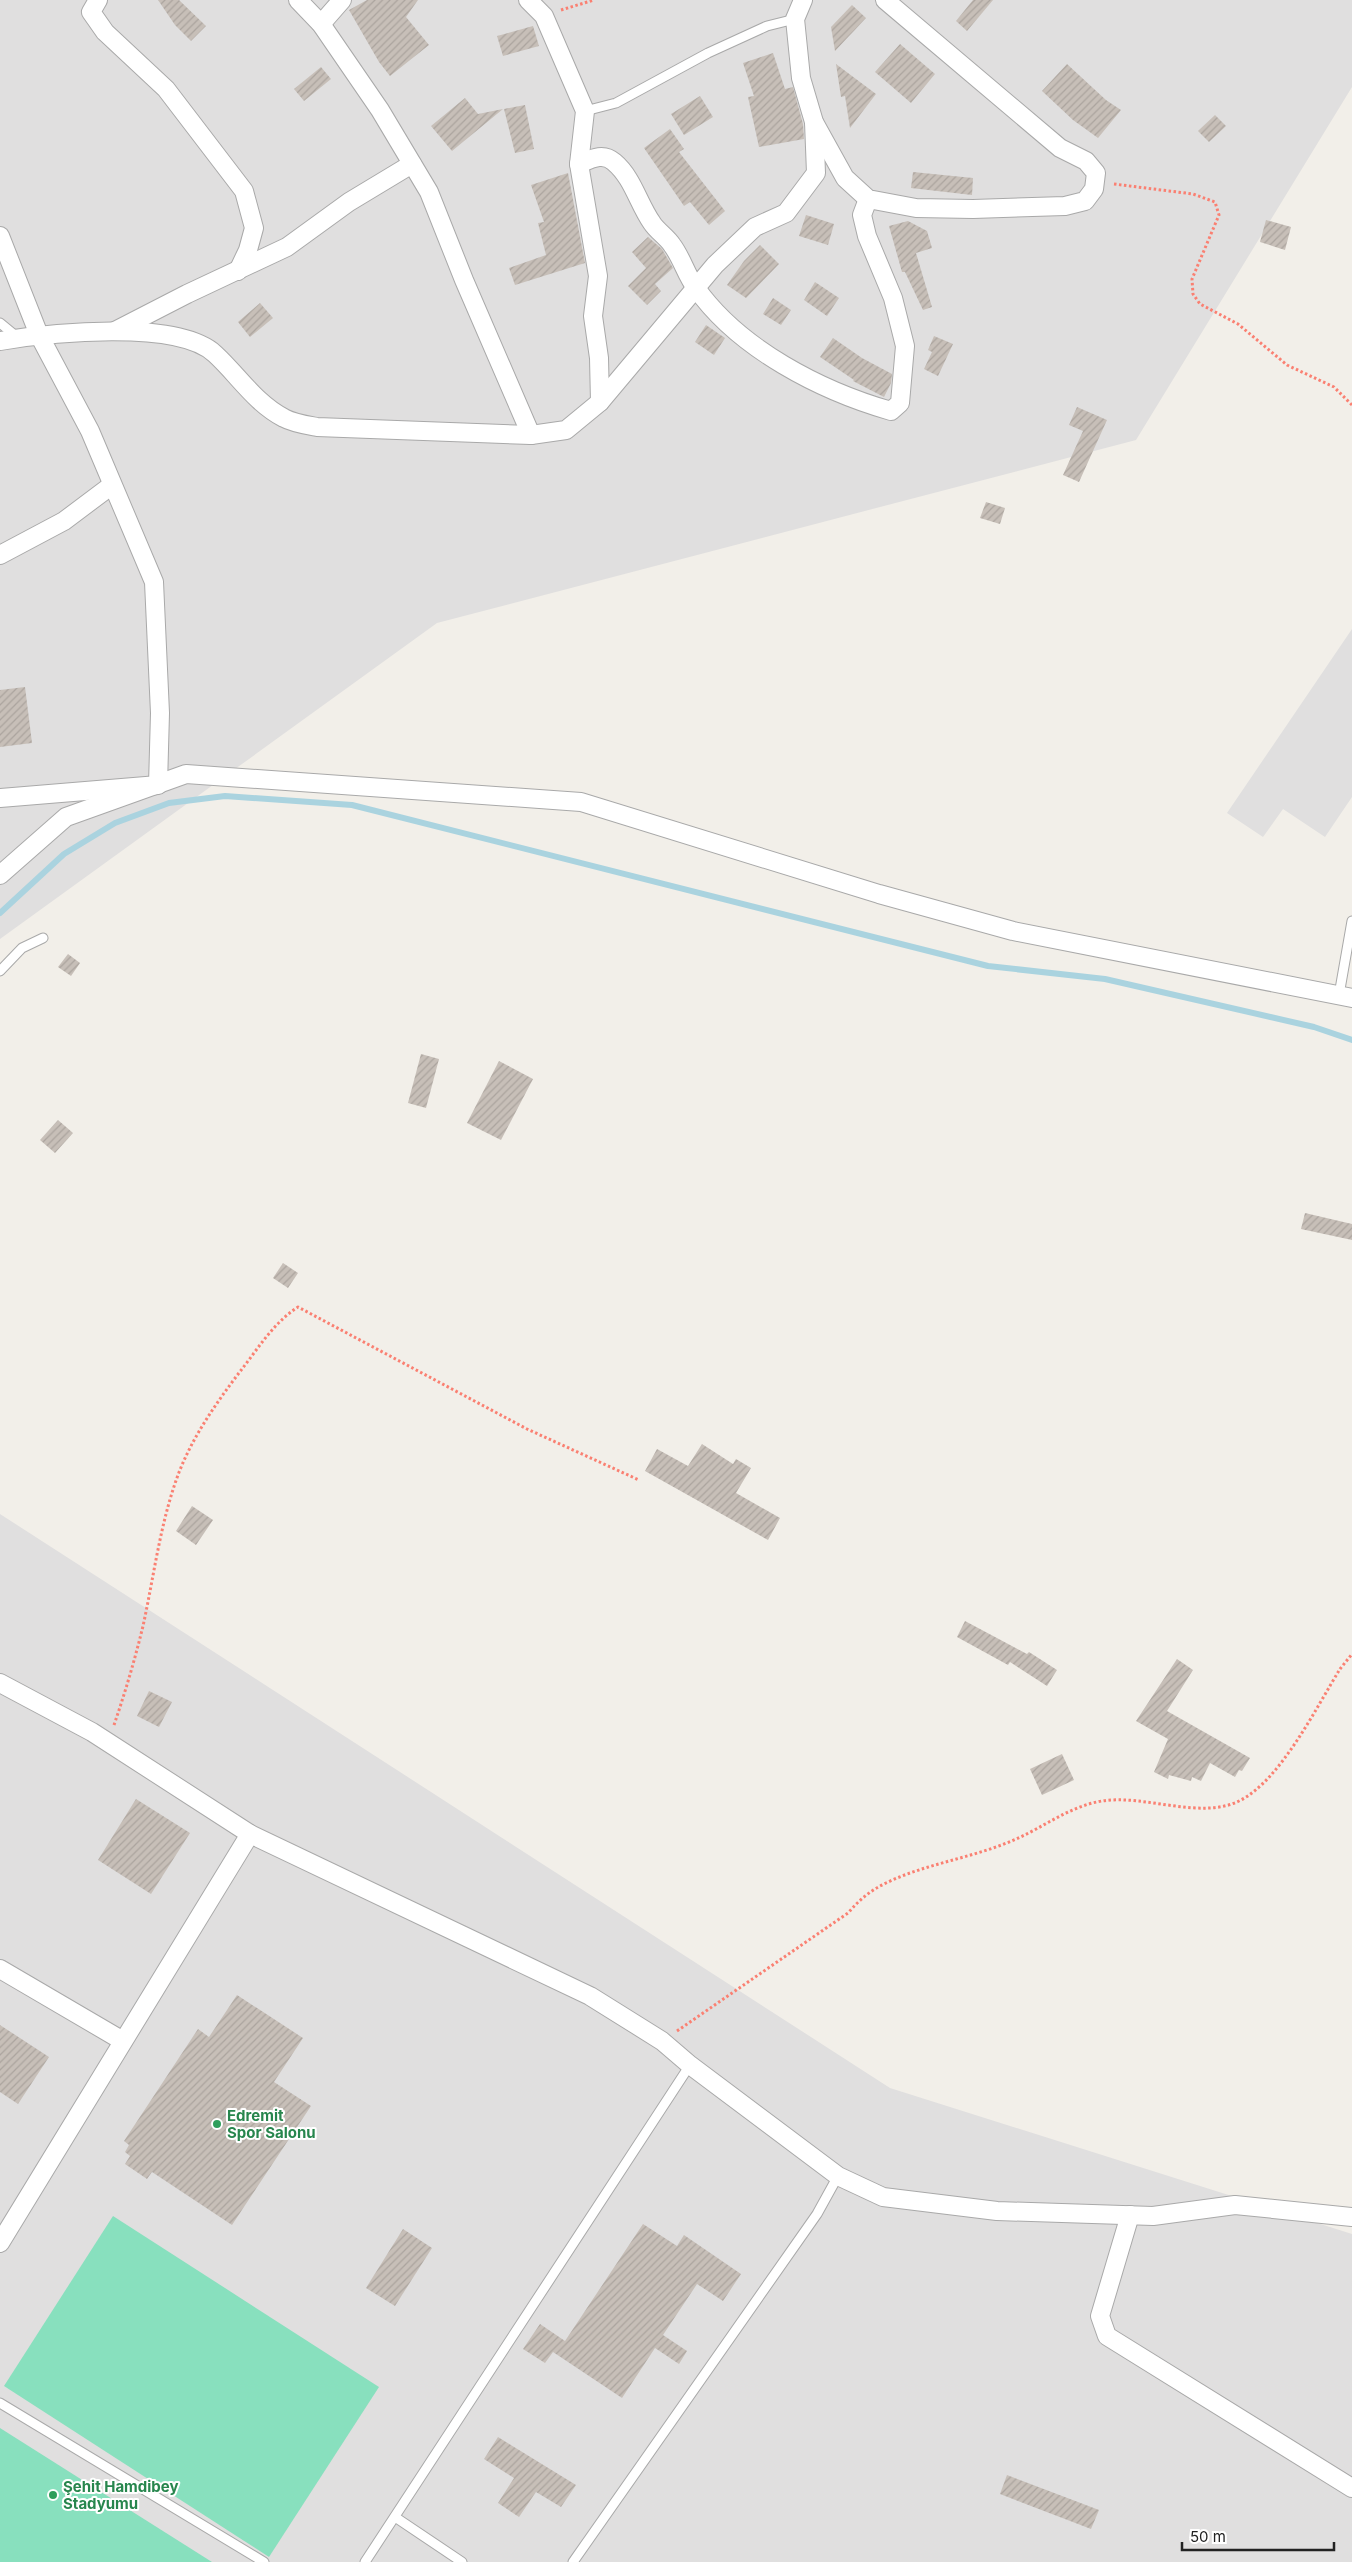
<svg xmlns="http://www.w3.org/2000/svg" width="1352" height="2562" font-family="Inter,sans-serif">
<defs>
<pattern id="building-hatch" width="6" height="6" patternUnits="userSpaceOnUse" patternTransform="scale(1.25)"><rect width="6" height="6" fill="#c7bfb8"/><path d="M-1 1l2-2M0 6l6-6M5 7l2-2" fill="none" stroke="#aba49e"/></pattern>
</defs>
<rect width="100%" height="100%" fill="#f2efe9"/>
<g fill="#e0dfdf">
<path d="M0 0H1352V87L1136 440 437 623 0 939Z"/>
<path d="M1352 629V797L1325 837 1283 809 1263 837 1227 813Z"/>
<path d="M0 1514 890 2088 1352 2234V2562H0Z"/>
</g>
<g fill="#88e0be">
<path d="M113 2216 379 2387 269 2557 4 2386Z"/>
<path d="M0 2428 212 2562H0Z"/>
</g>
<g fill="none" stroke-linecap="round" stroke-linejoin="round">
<path stroke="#aad3df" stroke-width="6" d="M0 913 64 854 115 823 169 803 225 796 352 805 988 966 1105 979 1314 1027 1352 1040"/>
</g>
<g fill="url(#building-hatch)">
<path d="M158 0H179L206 26 191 41 175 25Z"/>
<path d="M367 0H418L406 17 429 45 390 76 379 62 349 10Z"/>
<path d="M973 0H993L967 31 956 21Z"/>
<path d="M852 5 866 18 835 51 831 27Z"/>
<path d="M533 26 539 46 503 56 497 36Z"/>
<path d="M900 44 935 74 911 103 875 72Z"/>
<path d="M773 53 785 89 793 87 803 124 804 139 759 147 748 97 754 96 743 63Z"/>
<path d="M836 64 876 94 850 128 845 96 841 97Z"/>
<path d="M1067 64 1106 100 1121 110 1098 138 1073 120 1042 91Z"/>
<path d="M321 67 331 79 304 101 294 89Z"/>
<path d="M700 96 713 117 684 135 671 114Z"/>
<path d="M465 98 478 114 503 109 452 151 431 126Z"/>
<path d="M525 105 534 149 515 153 504 109Z"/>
<path d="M1215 115 1226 126 1209 142 1198 131Z"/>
<path d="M670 129 684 149 679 152 725 211 709 225 690 202 684 206 644 148Z"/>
<path d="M913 172 973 178 972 195 911 188Z"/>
<path d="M568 173 585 263 515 285 509 268 546 255 538 223 544 222 531 185Z"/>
<path d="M806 215 834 224 828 245 799 236Z"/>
<path d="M1266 220 1291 227 1285 250 1260 242Z"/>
<path d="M908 221 927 231 932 248 916 253 932 307 923 310 905 272H902L889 226Z"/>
<path d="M648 237 662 249 673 268 655 284 661 291 647 305 628 286 646 268 632 252Z"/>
<path d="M760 245 779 264 746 298 727 285 744 261Z"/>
<path d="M815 282 839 298 827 316 804 300Z"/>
<path d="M773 298 791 310 781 325 763 314Z"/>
<path d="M260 303 273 318 250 337 238 322Z"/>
<path d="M706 325 725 338 714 355 695 342Z"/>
<path d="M934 336 953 344 938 376 924 369 932 352 928 350Z"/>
<path d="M833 338 862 358 892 374 891 383 884 397 853 381 854 380 820 357Z"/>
<path d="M1077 407 1107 420 1079 482 1063 475 1083 431 1069 425Z"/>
<path d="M986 502 1005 508 1000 524 980 518Z"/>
<path d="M25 687 32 743 0 747V690Z"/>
<path d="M68 954 80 963 71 976 58 967Z"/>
<path d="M421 1054 439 1059 426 1108 408 1103Z"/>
<path d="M499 1061 533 1079 501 1140 467 1123Z"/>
<path d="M58 1120 73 1133 55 1153 40 1140Z"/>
<path d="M1305 1213 1352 1224V1240L1301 1229Z"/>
<path d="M283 1263 298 1273 288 1288 273 1278Z"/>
<path d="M702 1444 733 1464 736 1459 751 1468 736 1493 780 1518 768 1540 645 1471 657 1449 688 1466Z"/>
<path d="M192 1506 213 1520 196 1545 176 1531Z"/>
<path d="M965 1621 1027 1654 1029 1652 1057 1670 1047 1686 1010 1662 1008 1665 957 1637Z"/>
<path d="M1177 1659 1193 1670 1167 1711 1250 1758 1242 1771 1239 1770 1235 1777 1210 1763 1201 1781 1192 1777 1191 1781 1169 1775 1168 1779 1154 1772 1168 1739 1136 1721Z"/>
<path d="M149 1691 172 1702 159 1727 137 1716Z"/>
<path d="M1062 1754 1074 1780 1042 1795 1030 1769Z"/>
<path d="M136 1799 190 1833 151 1894 98 1860Z"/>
<path d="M237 1995 303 2038 274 2082 311 2106 232 2225 152 2172 147 2179 125 2164 130 2156 125 2152 129 2145 124 2141 198 2029 209 2037Z"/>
<path d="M0 2025 49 2057 18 2104 0 2092Z"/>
<path d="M643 2224 677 2246 684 2235 741 2274 723 2301 697 2284 663 2335 687 2351 679 2364 655 2348 622 2398 553 2352 545 2363 523 2349 540 2324 565 2341Z"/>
<path d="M403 2229 432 2248 395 2306 366 2288Z"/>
<path d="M498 2437 576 2485 561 2507 536 2492 519 2517 498 2503 514 2478 484 2459Z"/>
<path d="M1007 2475 1099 2510 1091 2529 1000 2494Z"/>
</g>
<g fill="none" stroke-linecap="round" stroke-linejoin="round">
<defs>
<g id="service">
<path d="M585 111 616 103 708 53 767 26 795 19"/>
<path d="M0 323 17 337"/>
<path d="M0 971 22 948 43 938"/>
<path d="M1339 995 1352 921"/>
<path d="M0 2403 264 2562"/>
<path d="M395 2517 462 2562"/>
<path d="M365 2562 690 2065"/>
<path d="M573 2562 817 2214 838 2176"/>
</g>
<g id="minor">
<path d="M98 0 91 12 105 32 166 89 244 191 254 228 248 250 238 271"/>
<path d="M298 0 321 24 380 110 429 192 464 280 531 435"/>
<path d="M528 0 544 16 585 111 579 164 598 276 593 316 599 358 600 402"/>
<path d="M803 0 795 19 801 78 814 122 845 178 868 199 916 208 973 209 1065 206 1085 201 1094 189 1096 173 1086 161 1060 148 885 0"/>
<path d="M321 24 342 0"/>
<path d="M579 164C591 159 603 152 614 162 633 178 638 203 652 223 657 231 667 237 672 245 682 258 686 275 696 288 739 349 821 391 891 411L900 403 905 346 893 298 867 236 862 215 868 199"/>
<path d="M0 236 39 335 90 431 154 582 160 713 158 785 0 798"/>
<path d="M115 331 187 294 287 247 349 202 412 164"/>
<path d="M0 341C49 333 177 319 215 354 238 375 255 403 284 418 293 423 306 425 317 427L531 435 566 430 600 402 715 265 755 227 786 213 816 173 814 122"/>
<path d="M0 555 64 521 112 485"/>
<path d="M0 875 66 817 186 774 581 802 879 894 1013 931 1352 998"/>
<path d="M0 1683 92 1732 250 1834 590 1996 662 2041 690 2065 838 2176 883 2197 997 2211 1153 2216 1235 2205 1352 2217"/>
<path d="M0 1969 123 2041"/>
<path d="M1130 2215 1100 2316 1107 2336 1352 2488"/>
<path d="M0 2243 250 1834"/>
</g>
</defs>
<use href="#service" stroke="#a9a9a9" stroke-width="11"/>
<use href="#minor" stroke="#a9a9a9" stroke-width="20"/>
<g stroke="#fa8072" stroke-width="3" stroke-dasharray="2.5 2.5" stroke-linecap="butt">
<path d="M561 10 594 0"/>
<path d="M1114 184 1193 194 1215 202 1219 215 1192 279 1193 294 1200 304 1238 324 1287 365 1334 387 1352 405"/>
<path d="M114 1725C125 1693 135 1659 143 1626 154 1576 160 1524 178 1475 193 1435 219 1399 245 1365 261 1344 275 1322 298 1307L527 1429 639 1480"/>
<path d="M677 2031 848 1913C859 1900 871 1890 886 1883 927 1863 974 1858 1016 1839 1044 1827 1070 1806 1102 1801 1145 1794 1202 1821 1241 1800 1281 1779 1316 1708 1340 1669L1352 1654"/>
</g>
<use href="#service" stroke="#fff" stroke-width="9"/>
<use href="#minor" stroke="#fff" stroke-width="18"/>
</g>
<g fill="#2e9e5b" stroke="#fff" stroke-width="2">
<circle cx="217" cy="2124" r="5"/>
<circle cx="53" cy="2495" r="5"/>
</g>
<g text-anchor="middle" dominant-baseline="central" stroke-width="4" stroke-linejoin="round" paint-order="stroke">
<g font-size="15" font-weight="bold" fill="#27864d" stroke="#fff" text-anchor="start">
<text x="227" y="2115">Edremit<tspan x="227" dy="17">Spor Salonu</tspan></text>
<text x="63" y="2486">Şehit Hamdibey<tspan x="63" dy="17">Stadyumu</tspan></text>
</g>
</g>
<path d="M1182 2542v8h152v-8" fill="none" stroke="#222222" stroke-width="2.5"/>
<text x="1190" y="2542" font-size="15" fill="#222222" stroke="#ffffff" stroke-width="4" paint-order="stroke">50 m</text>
</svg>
